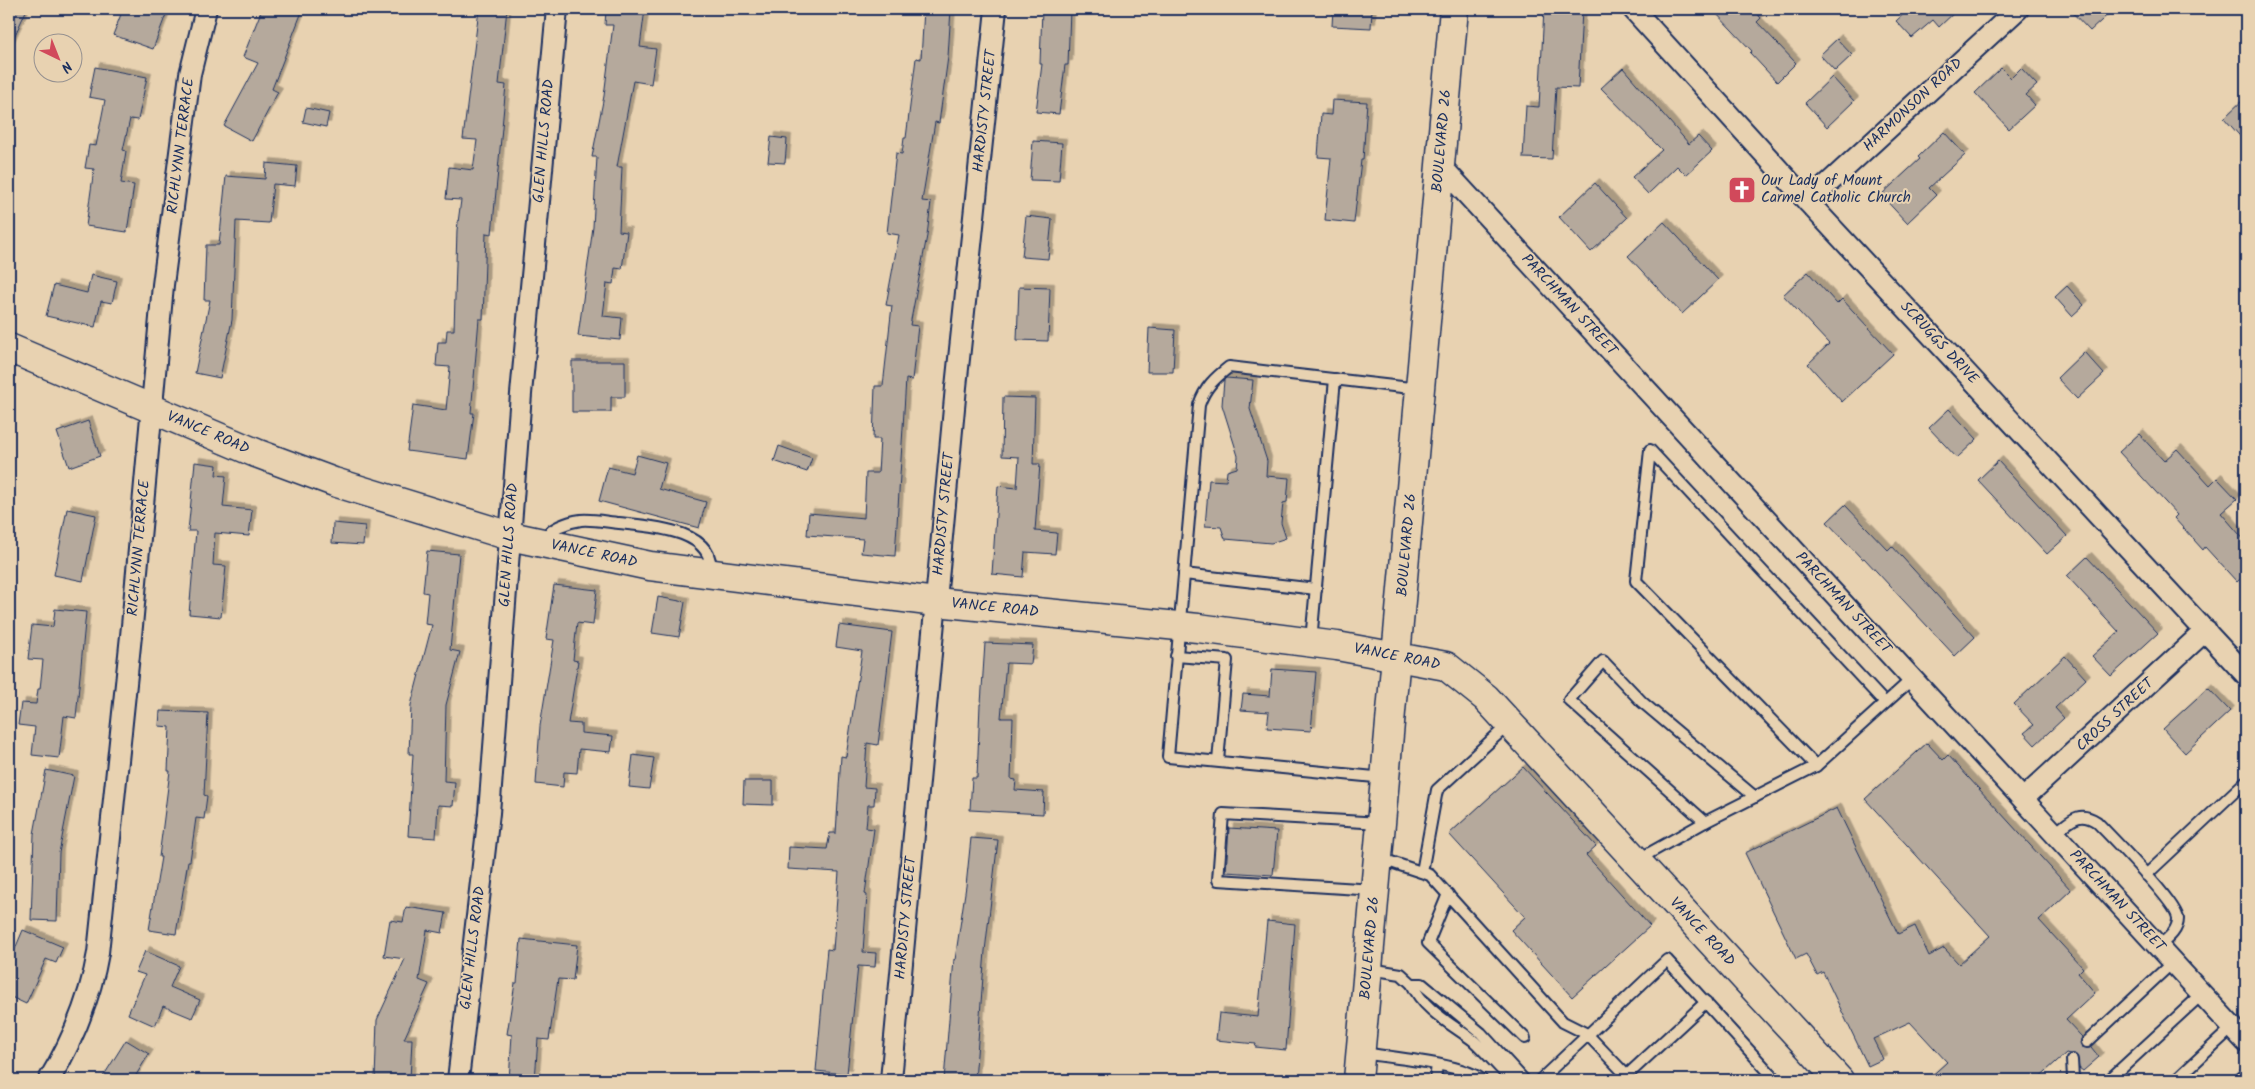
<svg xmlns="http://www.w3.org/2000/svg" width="2255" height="1089" font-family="Kalam,sans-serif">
<defs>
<filter id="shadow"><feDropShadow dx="4.5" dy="-4.5" stdDeviation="0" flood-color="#0004"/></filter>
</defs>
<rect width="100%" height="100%" fill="#e8d2b1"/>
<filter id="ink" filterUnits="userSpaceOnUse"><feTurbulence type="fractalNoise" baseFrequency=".02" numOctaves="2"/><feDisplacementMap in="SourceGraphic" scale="10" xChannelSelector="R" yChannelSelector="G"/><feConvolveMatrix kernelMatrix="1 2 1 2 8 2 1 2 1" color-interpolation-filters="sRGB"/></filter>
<g filter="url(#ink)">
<g fill="#b5a99c" stroke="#1b2f5e" filter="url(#shadow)">
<path d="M9 9H27L9 48Z"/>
<path d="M123 9H168L153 49 113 35Z"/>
<path d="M262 9H303L272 89 278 92 252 141 224 126 258 63 243 57Z"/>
<path d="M479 9H507L499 84 506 85 492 234 486 233 483 319H479L471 413H474L468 459 407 451 413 405 446 410 450 367 436 366 438 342H446L447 330H454L457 230 461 200 446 199 449 167 473 170 477 140 463 139Z"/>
<path d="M606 9H645L640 47 656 49 651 84 633 81 617 167H622L619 231 627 232 622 269 615 268 613 284 607 283 603 316 622 318 620 340 578 336 593 227 597 157H592L604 96 613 25H605Z"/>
<path d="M924 9H951L948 57 939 123 935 122 922 201 931 202 927 236 910 325 918 326 912 380 906 379 895 556 861 553 863 539 807 535 809 513 864 518 866 473H878L880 439H873L875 386H883L892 306 886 305 899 235 887 233 896 153 902 154 904 138H906L916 58 921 59Z"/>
<path d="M1042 9H1070L1068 65H1065L1059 114 1036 112 1042 64H1040Z"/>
<path d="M1333 9H1372L1371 28 1332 26Z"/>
<path d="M1544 9 1582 10 1578 88 1556 87 1552 159 1523 158 1526 106 1539 107Z"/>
<path d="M1712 9H1753L1761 18 1757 22 1796 63 1777 82 1750 53 1752 51Z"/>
<path d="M1909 9H1958L1939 27 1933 20 1912 38 1896 21Z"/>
<path d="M2069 9H2114L2090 31Z"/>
<path d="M1837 39 1852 55 1835 71 1820 55Z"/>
<path d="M95 67 147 77 138 120 130 119 123 150 126 151 121 183 134 185 127 232 86 226 94 169 85 168 89 145 96 146 105 100 89 97Z"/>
<path d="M1623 68 1689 144 1698 136 1712 151 1686 175 1677 166 1648 194 1632 177 1662 150 1601 88Z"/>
<path d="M2001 68 2011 78 2021 68 2037 85 2026 95 2035 105 2009 129 1975 93Z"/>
<path d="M1832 77 1854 101 1827 127 1805 103Z"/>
<path d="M2246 97V143L2224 118Z"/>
<path d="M1332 100 1367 102 1363 160H1361L1354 223 1325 220 1331 158 1318 157 1321 114 1331 115Z"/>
<path d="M306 108 329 113 326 127 303 122Z"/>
<path d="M1944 132 1965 155 1929 188 1936 195 1907 223 1881 195 1920 159 1918 157Z"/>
<path d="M771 137 787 139 785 163 768 162Z"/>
<path d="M1033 141 1062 143 1059 181 1030 180Z"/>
<path d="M266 163 297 166 295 186 273 184 269 223 236 221 232 320 220 378 195 373 210 300H204L206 245H219L226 176 265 179Z"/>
<path d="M1595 183 1627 218 1591 252 1559 217Z"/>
<path d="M1026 216 1052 219 1048 259 1022 257Z"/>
<path d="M1664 222 1718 280 1682 314 1628 256Z"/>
<path d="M1808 272 1837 304 1842 299 1893 354 1842 402 1808 364 1829 344 1783 295Z"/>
<path d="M91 275 117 281 112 303 101 301 95 327 46 316 54 285 87 293Z"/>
<path d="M2067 286 2084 305 2072 316 2055 297Z"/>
<path d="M1019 287 1050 288 1048 341 1017 340Z"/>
<path d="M1149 328 1175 330 1173 372H1147Z"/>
<path d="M2084 352 2104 374 2077 399 2057 378Z"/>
<path d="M572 361H625V397H611V412H572Z"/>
<path d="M1226 378 1253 380 1250 409 1267 461 1266 476 1289 478 1287 502 1283 503 1281 523 1286 538 1271 543 1225 539 1221 527 1205 526 1209 480 1226 481 1227 471 1237 468 1238 456 1222 405 1224 380Z"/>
<path d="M1003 397 1035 398 1033 464H1040L1035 531 1057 533 1055 554 1025 552 1023 577 992 574 998 486 1017 488 1019 457 1002 456Z"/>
<path d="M1949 409 1977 439 1957 458 1929 428Z"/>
<path d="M88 421 100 456 69 467 57 432Z"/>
<path d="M2139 434 2164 461 2177 449 2210 485 2217 478 2237 499 2221 513 2246 542V574L2237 582 2205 547 2203 550 2174 518 2177 515 2119 452Z"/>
<path d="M779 446 812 458 807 472 774 461Z"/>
<path d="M637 455 666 463 659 489 706 502 699 528 599 501 608 467 632 473Z"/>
<path d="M1998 461 2067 536 2047 554 1978 480Z"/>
<path d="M195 462 217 465 216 475 226 476 223 507 252 510 249 536 215 533 213 565 226 566 221 617 189 614 196 531H188Z"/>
<path d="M1845 505 1888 550 1892 546 1975 637 1955 656 1864 558 1862 559 1827 522Z"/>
<path d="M67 509 96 515 83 581 54 575Z"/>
<path d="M333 523 365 526 363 545 332 543Z"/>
<path d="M427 551 459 554 450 650 460 652 446 705 444 781 455 782 453 806 438 805 436 838 408 836 413 754H409L411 705 432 625 425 624 428 593 423 592Z"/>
<path d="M2087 557 2158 633 2111 676 2092 656 2119 632 2067 576Z"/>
<path d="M554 585 597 590 593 625 577 623 573 660 578 661 568 723 581 724V733L613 736 611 752 579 749 577 773 564 772 563 787 536 784 540 726 554 640 546 639Z"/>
<path d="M658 597 685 602 679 637 652 633Z"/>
<path d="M55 609 86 612 76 718 64 716 59 758 32 755 35 727 18 725 21 703 36 704 38 689H40L43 660 28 659 32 625 53 627Z"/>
<path d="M839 625 892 632 878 745 867 743 864 787 875 788 874 805H868L866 828 874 829 865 894 867 895 863 952 876 953 875 967 858 966 847 1074 816 1071 827 949 833 950 839 872 788 869 789 847 827 849 830 833H836L841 756 846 757 862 651 836 647Z"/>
<path d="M985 643 1033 645 1031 664 1006 663 1001 718H1013L1011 779 1016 780 1015 790 1044 792 1043 814 970 810 972 778H977L980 704H981Z"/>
<path d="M2065 656 2086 679 2055 708 2064 718 2035 745 2024 733 2034 725 2014 704Z"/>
<path d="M1272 669 1316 672 1311 731 1267 728 1269 712 1241 710 1243 694 1270 696Z"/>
<path d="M2208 688 2230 711 2185 753 2163 729Z"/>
<path d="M160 711 208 713 204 795 207 796 204 819 196 818 190 861H188L176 934 149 930 161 857H159L170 771H168L170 727 159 726Z"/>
<path d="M1927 743 1943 760 1948 755 2071 890 2039 920 2083 968 2078 973 2095 993 2066 1020 2082 1037 2080 1043 2082 1047H2091L2099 1057 2083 1071 2079 1068 2077 1056 2066 1053 2036 1080H1927L1947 1062 1910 1022 1873 1039 1883 1059 1868 1066 1823 972 1817 975 1806 954 1796 959 1745 853 1837 808 1898 934 1915 926 1929 956 1944 948 1959 964 1990 936 1865 799Z"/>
<path d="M633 755 654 758 649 789 629 787Z"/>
<path d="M1523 767 1596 846 1586 855 1650 926 1572 997 1511 930 1525 917 1449 834Z"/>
<path d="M46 770 74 776 59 853 57 921 31 920 34 834Z"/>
<path d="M744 781H773V805L743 804Z"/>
<path d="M1229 828 1277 831 1273 875 1226 872Z"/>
<path d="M971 838 998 840 985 951 975 1080H944L954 959 955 960 966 886Z"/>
<path d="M406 907 446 913 442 933 427 930 419 980 429 984 404 1039H412L410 1080H375L377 1020 405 959 384 956 390 920 403 922Z"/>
<path d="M1267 921 1295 924 1286 1050 1255 1047 1256 1044 1216 1040 1219 1013 1258 1017Z"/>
<path d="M23 930 63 947 56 963 46 959 26 1004 9 996V963Z"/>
<path d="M521 939 577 945 573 980 558 979 549 1040 538 1039 535 1080H509L512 1035 507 1034 515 983H517Z"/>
<path d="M145 951 179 966 170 987 200 1000 192 1018 163 1006 155 1026 128 1014 145 975 136 972Z"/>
<path d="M126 1040 149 1054 133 1080H101Z"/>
</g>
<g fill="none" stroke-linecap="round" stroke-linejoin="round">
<defs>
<g id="lane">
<path d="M543 538C553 528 567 522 581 520 593 519 607 522 619 523 648 526 717 529 710 573"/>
<path d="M1184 574 1316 589"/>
<path d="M1311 641 1335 379"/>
<path d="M1176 656 1227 660 1218 761"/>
<path d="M1816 766 1636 581 1650 450 1885 703"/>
<path d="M1385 778 1168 757 1199 405C1205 387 1215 378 1229 367L1419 389"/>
<path d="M1705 822 1569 700 1603 661 1642 702 1755 797"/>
<path d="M2055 833C2071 821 2078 810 2097 822 2111 837 2178 904 2178 919 2178 931 2167 939 2159 946"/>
<path d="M1379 858 1430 875 1563 1022 1587 1034 1627 1076"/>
<path d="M1637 860 1705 822 1816 766 1912 679"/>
<path d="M1422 872 1437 790 1509 724"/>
<path d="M2146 875 2246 781"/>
<path d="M1375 890 1218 880 1223 814 1381 823"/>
<path d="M1448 894 1428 943 1525 1038"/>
<path d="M1370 969 1401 974 1412 984"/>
<path d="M2087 1042 2173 962"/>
<path d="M1362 1053C1388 1057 1465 1064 1482 1080"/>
<path d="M2072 1060 2073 1078 2076 1080"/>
<path d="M1435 1080 1437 1065"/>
<path d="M1512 1080C1499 1068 1487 1053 1474 1041 1453 1025 1423 1010 1412 984H1422L1481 1033 1524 1080"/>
<path d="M1540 1080 1667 960 1776 1080"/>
<path d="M1622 1080 1706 1002"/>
<path d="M2109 1080 2202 994"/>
<path d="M2176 1080 2233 1027"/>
<path d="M2238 1080 2246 1073"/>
</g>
<g id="street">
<path d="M1633 9 1808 202 2246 675"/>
<path d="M1440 165 2246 1042"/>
<path d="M1808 202 2018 9"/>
<path d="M2023 799 2206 630"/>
<path d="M49 1080C73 1040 90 1000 98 953L132 626 163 285 190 74 206 9"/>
<path d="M458 1080 489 813 521 394 557 9"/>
<path d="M891 1080 956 387 996 9"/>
</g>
<path id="secondary" d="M9 348 256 453 334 482 510 536 650 566 936 602 1198 628 1337 646 1446 666 1486 698 1839 1080"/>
<path id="primary" d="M1358 1080 1454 9"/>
</defs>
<use href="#lane" stroke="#1b2f5e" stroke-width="14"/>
<use href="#street" stroke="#1b2f5e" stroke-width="24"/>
<use href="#secondary" stroke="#1b2f5e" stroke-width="31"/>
<use href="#primary" stroke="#1b2f5e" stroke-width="31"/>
<use href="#lane" stroke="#e8d2b1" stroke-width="10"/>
<use href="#street" stroke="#e8d2b1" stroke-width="20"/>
<use href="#secondary" stroke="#e8d2b1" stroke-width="28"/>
<use href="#primary" stroke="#e8d2b1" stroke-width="28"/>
</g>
</g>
<defs>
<symbol id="church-square" viewBox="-11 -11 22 22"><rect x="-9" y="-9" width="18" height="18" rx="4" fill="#d1495b" stroke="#e8d2b1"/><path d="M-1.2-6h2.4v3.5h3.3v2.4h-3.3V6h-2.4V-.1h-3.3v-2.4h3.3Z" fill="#fff"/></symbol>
</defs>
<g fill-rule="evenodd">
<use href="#church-square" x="1726" y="174" width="32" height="32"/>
</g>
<g text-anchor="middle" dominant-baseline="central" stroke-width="4" stroke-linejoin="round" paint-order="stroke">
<g font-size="15" fill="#1b2f5e" stroke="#e8d2b1">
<text transform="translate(1913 105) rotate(-43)">HARMONSON ROAD</text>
<text transform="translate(985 111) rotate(-84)">HARDISTY STREET</text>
<text transform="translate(544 141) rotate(-85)">GLEN HILLS ROAD</text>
<text transform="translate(1442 141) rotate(-85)">BOULEVARD 26</text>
<text transform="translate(181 146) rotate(-83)">RICHLYNN TERRACE</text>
<text transform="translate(1569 305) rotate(47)">PARCHMAN STREET</text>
<text transform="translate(1939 343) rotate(47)">SCRUGGS DRIVE</text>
<text transform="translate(208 433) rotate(23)">VANCE ROAD</text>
<text transform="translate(944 514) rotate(-85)">HARDISTY STREET</text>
<text transform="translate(509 545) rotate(-86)">GLEN HILLS ROAD</text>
<text transform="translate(1407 545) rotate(-85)">BOULEVARD 26</text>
<text transform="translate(139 548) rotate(-85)">RICHLYNN TERRACE</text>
<text transform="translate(594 554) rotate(12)">VANCE ROAD</text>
<text transform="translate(1843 603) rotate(47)">PARCHMAN STREET</text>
<text transform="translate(995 608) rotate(6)">VANCE ROAD</text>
<text transform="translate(1397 657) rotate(11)">VANCE ROAD</text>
<text transform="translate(2115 715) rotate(-43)">CROSS STREET</text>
<text transform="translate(2117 901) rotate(47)">PARCHMAN STREET</text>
<text transform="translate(906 918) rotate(-85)">HARDISTY STREET</text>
<text transform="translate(1702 932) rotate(47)">VANCE ROAD</text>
<text transform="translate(473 948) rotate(-83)">GLEN HILLS ROAD</text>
<text transform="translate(1370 948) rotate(-85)">BOULEVARD 26</text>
</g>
<g font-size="15" fill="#1b2f5e" stroke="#e8d2b1" text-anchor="start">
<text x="1761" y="181">Our Lady of Mount<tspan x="1761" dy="17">Carmel Catholic Church</tspan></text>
</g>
</g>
<rect width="2255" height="1089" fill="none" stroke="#e8d2b1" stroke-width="30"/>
<rect x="15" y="15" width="2225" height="1059" fill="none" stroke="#1b2f5e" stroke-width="2" filter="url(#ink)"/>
<g transform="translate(58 58) rotate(137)"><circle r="24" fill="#e8d2b1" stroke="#969190"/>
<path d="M0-4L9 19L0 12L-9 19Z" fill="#d1495b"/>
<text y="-8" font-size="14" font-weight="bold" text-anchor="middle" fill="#1b2f5e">N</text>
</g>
</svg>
